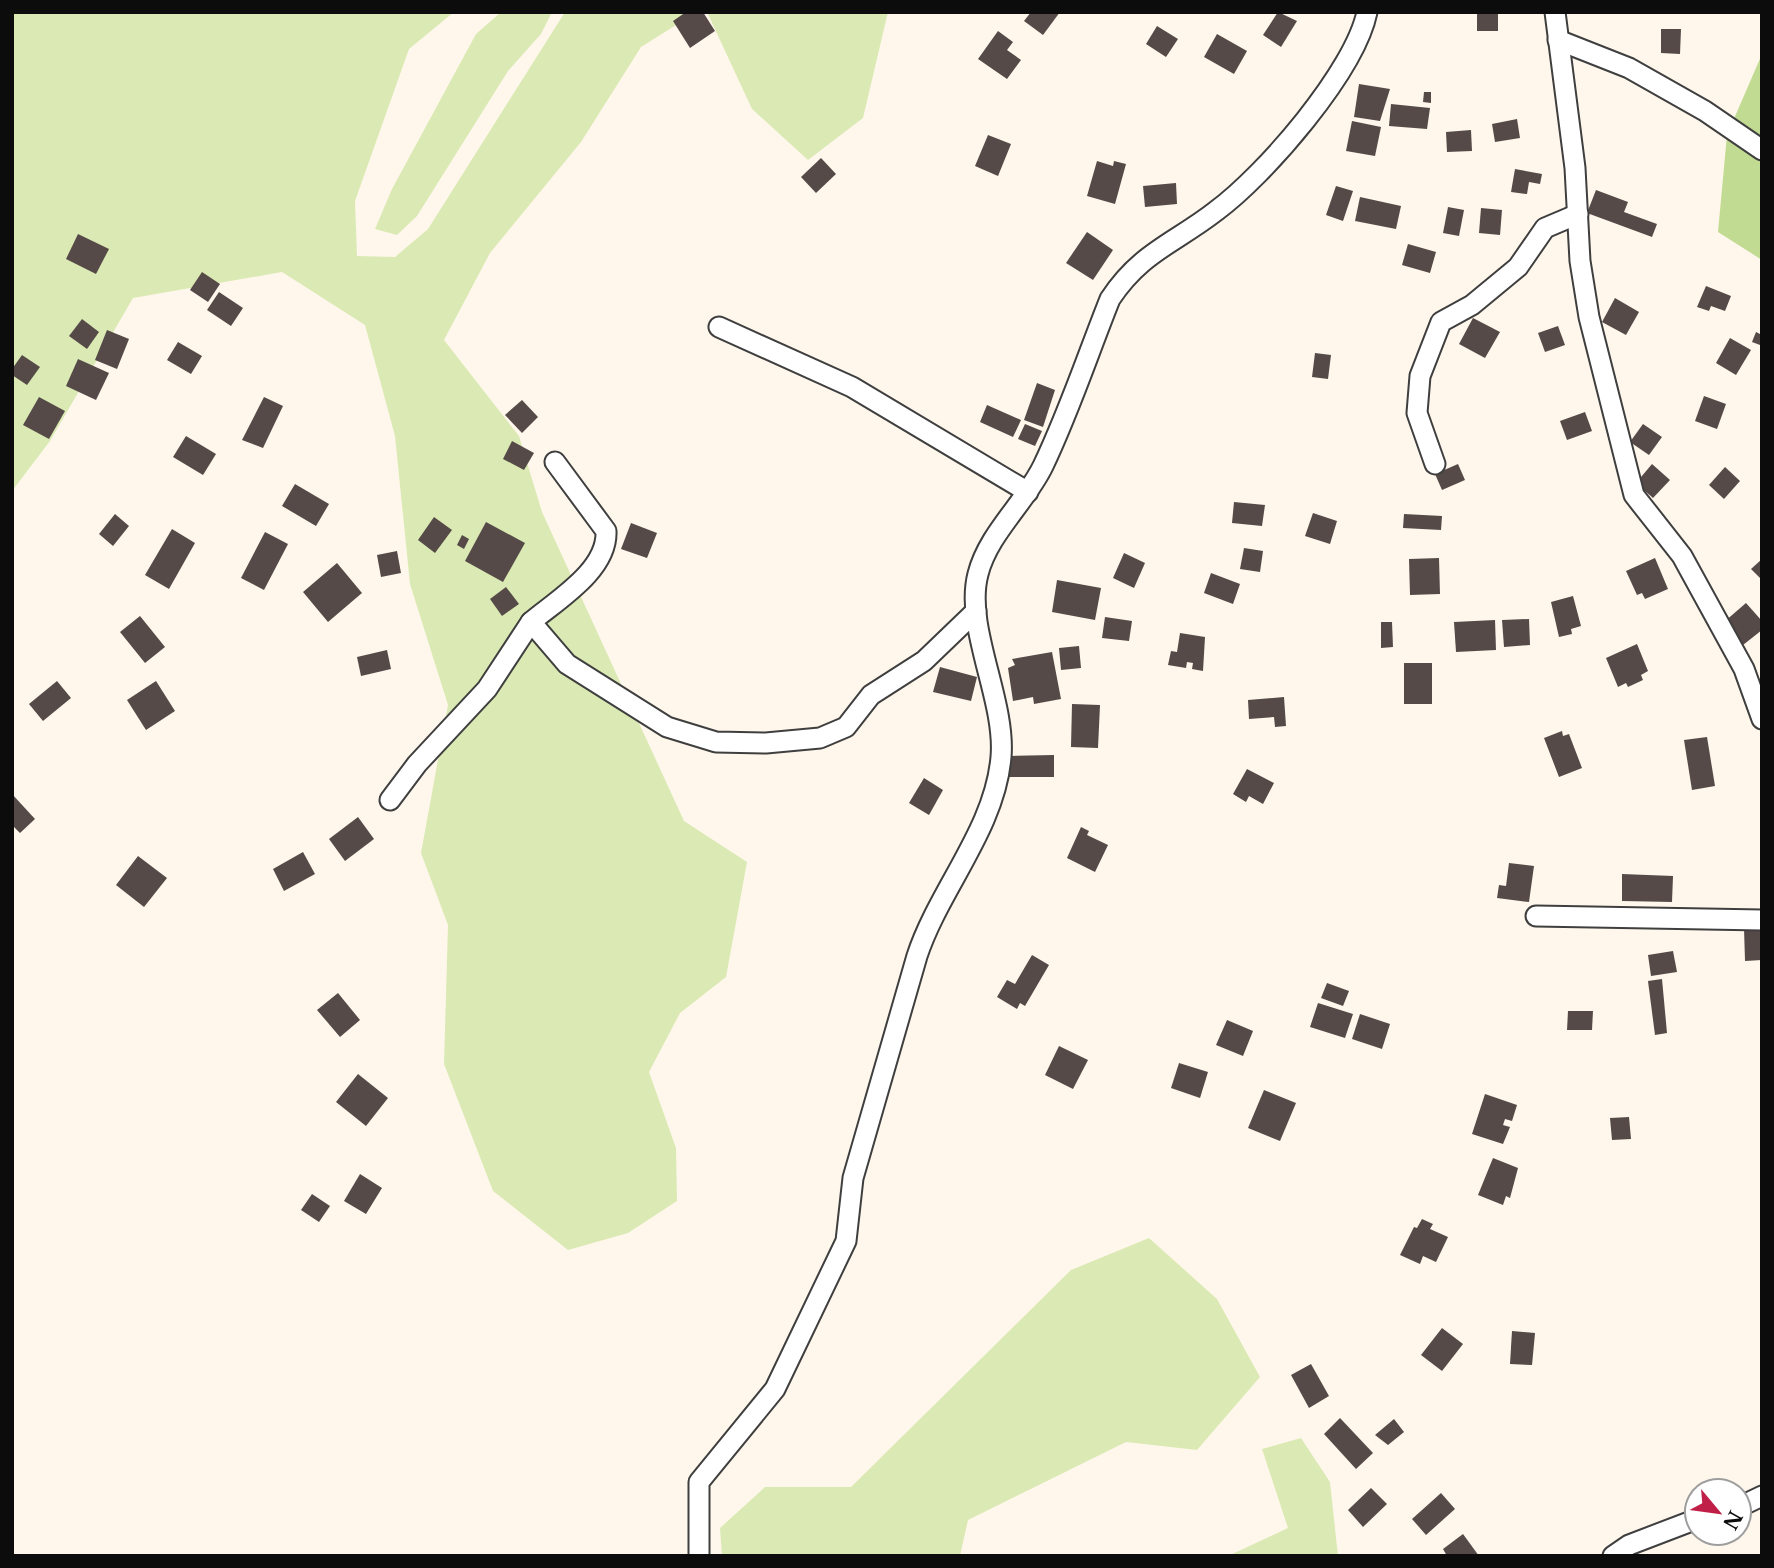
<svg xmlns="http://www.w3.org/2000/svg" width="1774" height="1568" font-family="'Libre Baskerville',serif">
<rect width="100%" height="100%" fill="#fff7eb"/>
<g fill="#dbeab4">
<path d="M12 12H454L409 49 355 201 357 256 395 257 428 229 565 12H697L641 47 581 142 490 253 444 340 519 436 542 512 684 821 747 862 726 977 680 1013 649 1072 676 1148 677 1201 628 1233 568 1250 493 1191 444 1064 448 925 421 853 448 705 410 584 395 436 365 325 282 272 133 298 50 441 12 491Z"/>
<path d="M501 12H552L541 34 508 71 417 216 397 235 375 229 392 189 476 34Z"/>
<path d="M707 12H888L863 118 808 160 752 109Z"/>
<path d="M1149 1238 1217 1299 1260 1377 1197 1450 1126 1442 968 1520 960 1556H722L720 1528 765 1487H851L1071 1270Z"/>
<path d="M1301 1438 1330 1482 1338 1556H1228L1288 1528 1262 1449Z"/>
</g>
<path fill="#c2db93" d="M1762 54V260L1718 232 1727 135Z"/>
<g fill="#554a48">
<path d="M686 12H703L715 31 690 48 673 21Z"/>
<path d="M1031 12H1060L1043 35 1024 21Z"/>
<path d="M1278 12 1297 21 1281 47 1263 35Z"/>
<rect x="1477" y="12" width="21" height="19"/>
<path d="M1157 26 1178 39 1166 57 1146 44Z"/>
<path d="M1661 29H1681L1680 54 1661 53Z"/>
<path d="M998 31 1013 42 1007 50 1021 60 1007 79 978 59Z"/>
<path d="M1217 34 1247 51 1234 74 1204 57Z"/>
<path d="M1359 84 1390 89 1380 121 1354 117Z"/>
<path d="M1424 92H1431V103L1423 102Z"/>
<path d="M1391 104 1430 108 1427 129 1389 126Z"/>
<path d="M1517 119 1520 138 1495 142 1492 124Z"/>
<path d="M1352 121 1381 127 1375 156 1346 151Z"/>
<path d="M1471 130 1472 151 1447 152 1446 132Z"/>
<path d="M988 135 1011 144 998 176 975 166Z"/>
<path d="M821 158 836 174 816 193 801 177Z"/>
<path d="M1097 161 1113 166 1114 161 1126 164 1115 204 1087 196Z"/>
<path d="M1515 169 1542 174 1540 184 1529 182 1527 194 1511 192Z"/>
<path d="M1176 183 1177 204 1145 207 1143 186Z"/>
<path d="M1336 186 1353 191 1343 221 1326 215Z"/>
<path d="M1596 190 1628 202 1624 212 1657 224 1652 237 1587 213Z"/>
<path d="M1360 197 1401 206 1396 229 1355 221Z"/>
<path d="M1448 207 1464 210 1459 236 1443 233Z"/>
<path d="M1481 208 1502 210 1500 235 1479 233Z"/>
<path d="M1087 232 1113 250 1093 280 1066 263Z"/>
<path d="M78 234 109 249 96 274 66 259Z"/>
<path d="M1408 244 1436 252 1430 273 1402 265Z"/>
<path d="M202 272 220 284 208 302 190 290Z"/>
<path d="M1706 286 1731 296 1725 311 1711 306 1709 311 1697 307Z"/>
<path d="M219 292 243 308 231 326 207 310Z"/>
<path d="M1615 298 1639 312 1626 335 1602 322Z"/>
<path d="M1473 318 1500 332 1485 358 1459 344Z"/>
<path d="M82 319 99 332 87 349 69 336Z"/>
<path d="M1558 326 1565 345 1545 352 1538 333Z"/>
<path d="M107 330 129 339 117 369 95 360Z"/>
<path d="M1756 332 1762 335 1760 345 1752 342Z"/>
<path d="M1730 338 1751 350 1736 375 1716 363Z"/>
<path d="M178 342 202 356 191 374 167 360Z"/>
<path d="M1315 353 1331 355 1328 379 1312 377Z"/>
<path d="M22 355 40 367 27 385 12 375V369Z"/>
<path d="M78 359 109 373 96 400 66 386Z"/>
<path d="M1037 383 1055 390 1043 427 1024 420Z"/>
<path d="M1704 396 1726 404 1717 429 1695 421Z"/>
<path d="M39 397 65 411 49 439 23 425Z"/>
<path d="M264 397 283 406 263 448 242 440Z"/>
<path d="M522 400 538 417 522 433 505 415Z"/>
<path d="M987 405 1021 420 1013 437 980 422Z"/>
<path d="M1585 412 1592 431 1567 440 1560 421Z"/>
<path d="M1025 424 1042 431 1035 446 1018 439Z"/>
<path d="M1643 424 1662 437 1649 455 1630 442Z"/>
<path d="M186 436 216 454 203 475 173 457Z"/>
<path d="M512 441 534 453 524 470 503 459Z"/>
<path d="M1458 464 1465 480 1442 490 1435 474Z"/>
<path d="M1652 464 1670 480 1653 498 1636 483Z"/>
<path d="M1725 467 1740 481 1724 499 1709 485Z"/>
<path d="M295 484 329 504 316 526 282 506Z"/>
<path d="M1234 502 1265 505 1262 526 1232 523Z"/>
<path d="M1313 513 1337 521 1330 544 1305 536Z"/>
<path d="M115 514 129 526 113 546 99 534Z"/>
<path d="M1404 514 1442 516 1441 530 1403 528Z"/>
<path d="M434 517 452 530 435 553 418 540Z"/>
<path d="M486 522 525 543 503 582 465 561Z"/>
<path d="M631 523 657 533 647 558 621 549Z"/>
<path d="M172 529 195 543 169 589 145 575Z"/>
<path d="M265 532 288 544 264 590 241 578Z"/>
<path d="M462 535 469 539 464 549 457 545Z"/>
<path d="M1244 548 1263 551 1260 572 1240 569Z"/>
<path d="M397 551 401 573 381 577 377 555Z"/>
<path d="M1124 553 1145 563 1134 588 1113 578Z"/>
<path d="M1439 558 1440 594 1410 595 1409 559Z"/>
<path d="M1655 558 1668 589 1645 599 1642 593 1637 595 1626 571Z"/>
<path d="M1762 559V580L1751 569Z"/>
<path d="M337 563 362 593 328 622 303 592Z"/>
<path d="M1211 573 1240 584 1233 604 1204 593Z"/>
<path d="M1057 580 1101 588 1095 620 1052 612Z"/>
<path d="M506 587 519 604 502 616 490 599Z"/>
<path d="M1573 596 1581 626 1571 629 1572 634 1559 637 1551 602Z"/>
<path d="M1746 603 1762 621V630L1743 645 1724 622Z"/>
<path d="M140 616 165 647 145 663 120 632Z"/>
<path d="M1105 617 1132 621 1129 641 1102 638Z"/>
<path d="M1529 619 1530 645 1504 647 1502 620Z"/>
<path d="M1495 620 1496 650 1456 652 1454 622Z"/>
<path d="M1381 622H1392L1393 647 1381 648Z"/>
<path d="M1180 633 1205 637 1203 671 1192 669 1193 663 1187 662 1186 668 1168 665 1171 651 1177 652Z"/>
<path d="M1637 644 1648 671 1641 675 1643 680 1628 687 1626 683 1618 687 1606 658Z"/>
<path d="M1079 646 1081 668 1061 670 1059 648Z"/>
<path d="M387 650 391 669 361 676 357 657Z"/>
<path d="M1052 652 1061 699 1034 704 1033 697 1013 701 1008 668 1015 665 1012 659Z"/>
<rect x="1404" y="663" width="28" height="41"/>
<path d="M940 667 977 677 971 701 933 692Z"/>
<path d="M57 681 71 698 43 721 29 704Z"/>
<path d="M156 681 175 711 146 730 127 700Z"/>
<path d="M1284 697 1286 726 1275 727 1274 717 1249 719 1248 700Z"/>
<path d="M1072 704 1100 705 1098 748 1071 747Z"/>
<path d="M1562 731 1563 736 1569 734 1582 768 1559 777 1544 738Z"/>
<path d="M1707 737 1715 786 1692 790 1684 740Z"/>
<path d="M1054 755V777H1009V756Z"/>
<path d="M1247 769 1274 783 1263 804 1249 796 1246 802 1233 794Z"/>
<path d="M924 778 943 790 929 815 909 803Z"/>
<path d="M12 794 35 819 20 833 12 825Z"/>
<path d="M358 817 374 839 345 861 329 839Z"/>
<path d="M1081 827 1089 831 1087 835 1108 845 1095 872 1067 858Z"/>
<path d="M303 852 315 874 284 891 273 869Z"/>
<path d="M138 856 167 878 144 907 116 885Z"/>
<path d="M1509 863 1534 866 1529 902 1497 898 1499 885 1506 886Z"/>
<path d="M1622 874 1673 876 1672 902 1622 901Z"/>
<path d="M1762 928V960L1745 961 1744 929Z"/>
<path d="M1673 951 1677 972 1651 976 1648 955Z"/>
<path d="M1032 955 1049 965 1025 1006 1020 1003 1017 1009 997 997 1007 980 1015 984Z"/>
<path d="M1662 979 1667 1033 1655 1035 1648 981Z"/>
<path d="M1327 983 1349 991 1343 1006 1321 998Z"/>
<path d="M338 993 360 1020 340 1037 317 1010Z"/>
<path d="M1318 1003 1353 1014 1345 1038 1310 1027Z"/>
<path d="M1568 1011H1593L1592 1030H1567Z"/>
<path d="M1360 1014 1390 1024 1382 1049 1352 1039Z"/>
<path d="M1227 1020 1253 1031 1243 1056 1216 1045Z"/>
<path d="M1059 1046 1088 1060 1073 1089 1045 1075Z"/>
<path d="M1179 1063 1208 1072 1200 1098 1171 1088Z"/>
<path d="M358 1074 388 1098 366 1126 336 1102Z"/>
<path d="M1264 1090 1296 1103 1280 1141 1248 1128Z"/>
<path d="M1485 1094 1517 1105 1512 1121 1505 1119 1503 1125 1510 1127 1503 1144 1472 1134Z"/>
<path d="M1629 1117 1631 1139 1612 1140 1610 1118Z"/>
<path d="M1493 1158 1518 1168 1510 1198 1506 1196 1503 1205 1478 1195Z"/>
<path d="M360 1174 382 1188 366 1214 344 1201Z"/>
<path d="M312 1194 330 1206 319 1222 301 1210Z"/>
<path d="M1422 1219 1433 1224 1430 1229 1448 1237 1436 1262 1423 1256 1420 1264 1400 1255 1414 1227 1417 1228Z"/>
<path d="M1442 1328 1463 1344 1442 1371 1421 1355Z"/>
<path d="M1512 1331 1535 1333 1532 1365 1510 1364Z"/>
<path d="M1311 1364 1329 1396 1309 1408 1291 1375Z"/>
<path d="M1340 1418 1373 1453 1356 1469 1324 1434Z"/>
<path d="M1394 1419 1404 1432 1388 1445 1375 1435Z"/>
<path d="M1371 1488 1387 1504 1363 1527 1348 1510Z"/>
<path d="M1441 1493 1455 1509 1426 1535 1412 1519Z"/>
<path d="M1463 1534 1479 1556H1447L1443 1549Z"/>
</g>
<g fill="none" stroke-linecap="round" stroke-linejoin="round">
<defs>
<g id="street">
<path d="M1555 12 1575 168 1580 261 1589 317 1634 495 1682 556 1744 669 1762 719"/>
<path d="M1558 40 1629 68 1705 111 1762 150"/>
<path d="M719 327 852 387 1028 492"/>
<path d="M555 462 606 531C608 570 557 600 531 622L567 664 667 727 716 742 766 743 820 738 846 727 871 695 924 661 976 611"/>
<path d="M1435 464 1417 413 1420 376 1441 322 1472 305 1518 267 1545 228 1578 214"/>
<path d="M390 800 417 764 487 689 531 622"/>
<path d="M1536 916 1762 920"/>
<path d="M1739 1507 1762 1496"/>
<path d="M699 1556V1482L775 1389 846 1241 853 1178 917 956C939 889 995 829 1001 757 1006 700 964 627 978 574 988 534 1025 503 1043 466 1069 412 1088 354 1110 299 1141 252 1175 243 1216 211 1265 175 1355 71 1367 12"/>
<path d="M1613 1556 1629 1545 1697 1519"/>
</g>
</defs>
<use href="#street" stroke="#3f3f3f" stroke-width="23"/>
<use href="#street" stroke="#fff" stroke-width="19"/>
</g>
<rect width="1774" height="1568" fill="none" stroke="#0c0c0c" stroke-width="28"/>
<g transform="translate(1718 1512) rotate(119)"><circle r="33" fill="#ffffff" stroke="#9e9e9e" stroke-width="2"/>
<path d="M0-5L12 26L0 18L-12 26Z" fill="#c02048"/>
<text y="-10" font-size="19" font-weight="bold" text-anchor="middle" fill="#0c0c0c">N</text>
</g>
</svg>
